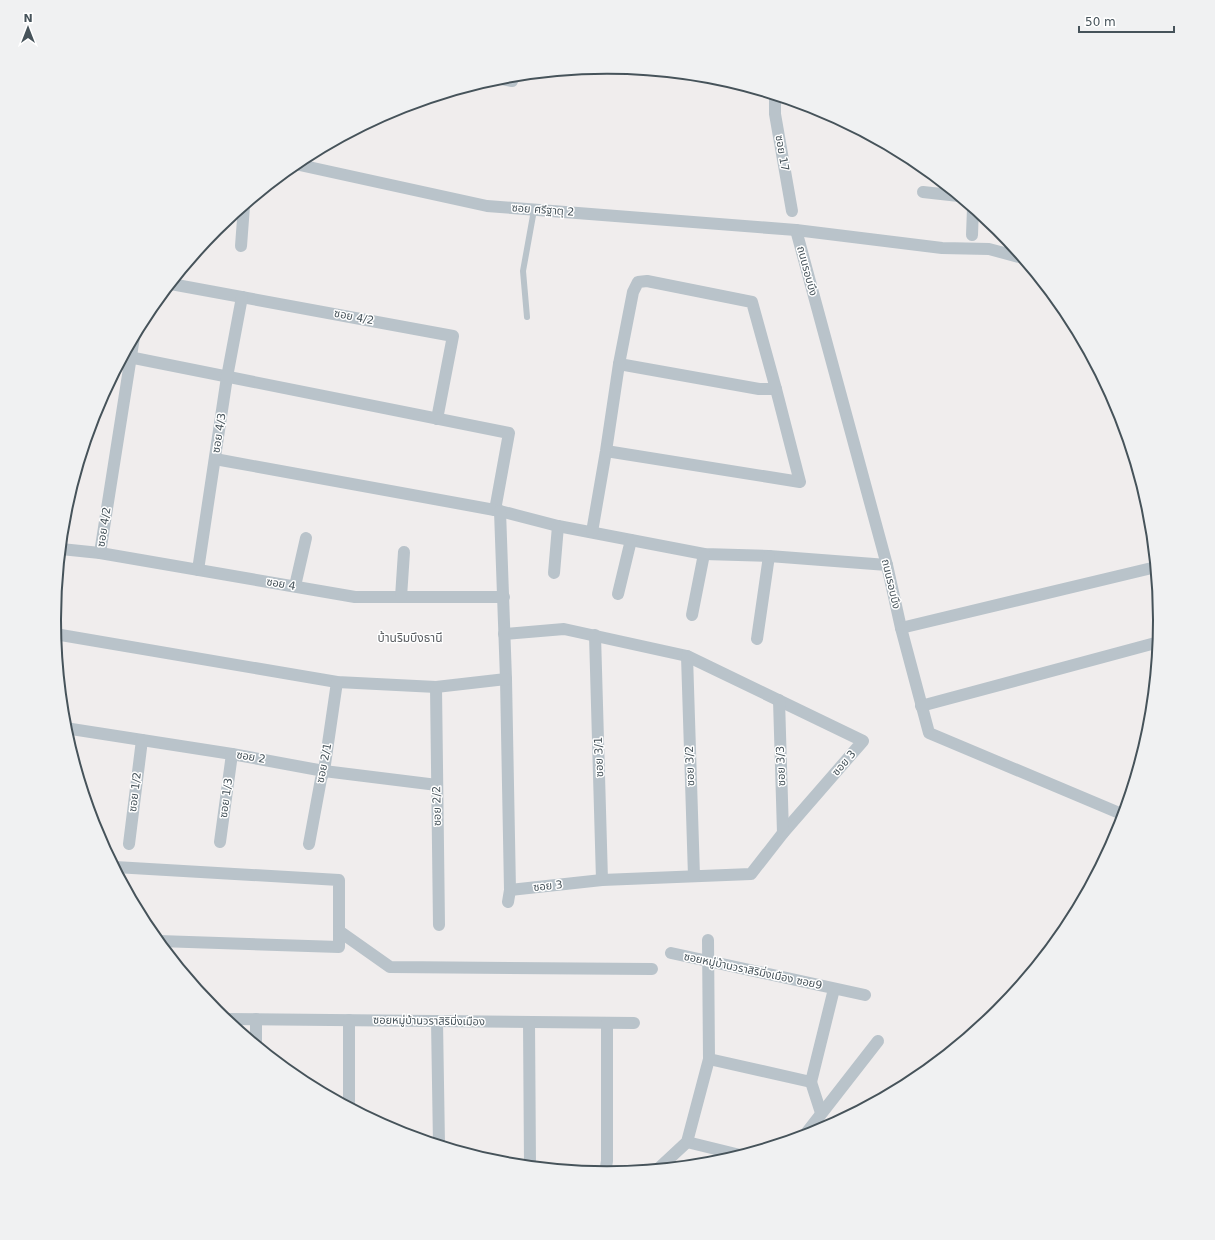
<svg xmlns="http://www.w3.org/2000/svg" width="1215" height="1240" font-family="'DejaVu Sans','Noto Sans Thai',sans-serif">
<rect width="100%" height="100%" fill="#f0eded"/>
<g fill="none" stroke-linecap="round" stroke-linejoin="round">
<path stroke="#b9c3ca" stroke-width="6" d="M527 317 523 271 534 210"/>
<g stroke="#b9c3ca" stroke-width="12">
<path d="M497 78 512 81 514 76"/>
<path d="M775 95V114L792 211"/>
<path d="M295 164 487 206 796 230 942 248 989 249 1023 258"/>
<path d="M923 192 959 196"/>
<path d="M796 230 887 565 901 628 929 733 1124 815"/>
<path d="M972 235 973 208"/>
<path d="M241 246 244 206"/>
<path d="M171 284 453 336 437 419"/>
<path d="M124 356 509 433 495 510"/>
<path d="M619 364 759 389H776"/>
<path d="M215 459 500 511 558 526 704 554 769 556 887 565"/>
<path d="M500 511 506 679 510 890 508 902"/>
<path d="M592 532 606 451 619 364 633 292 638 282 647 281 752 302 776 389 800 482 606 451"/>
<path d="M61 549 100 553 355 597H504"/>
<path d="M100 553 134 337"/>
<path d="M198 570 227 377 242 297"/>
<path d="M554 573 558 526"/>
<path d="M295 586 306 538"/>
<path d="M618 594 631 540"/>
<path d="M401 597 404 552"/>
<path d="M692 615 704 554"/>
<path d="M901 628 1156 567"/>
<path d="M55 634 337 682 436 687 506 679"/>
<path d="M504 634 564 629 687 656 863 741 783 833 751 874 602 880 510 890"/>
<path d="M595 635 602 880"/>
<path d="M757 639 769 556"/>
<path d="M687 656 694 876"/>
<path d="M436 687 439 925"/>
<path d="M779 700 783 833"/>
<path d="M921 706 1159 642"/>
<path d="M65 728 232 754 324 771 437 785"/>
<path d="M220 842 232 754"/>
<path d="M129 844 142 740"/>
<path d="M309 844 321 779 324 771 337 682"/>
<path d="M115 867 339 880V947L159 941"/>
<path d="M339 931 390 967 652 969"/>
<path d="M671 953 865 995"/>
<path d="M225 1019 634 1023"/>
<path d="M256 1019V1044"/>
<path d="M349 1020V1107"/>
<path d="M437 1021 439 1145"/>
<path d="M529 1022 530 1166"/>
<path d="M709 1059 811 1082 821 1113"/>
<path d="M811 1082 834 989"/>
<path d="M804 1136 878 1041"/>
<path d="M687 1142 740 1155"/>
<path d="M658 1169 687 1142 709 1059 708 940"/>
<path d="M605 1173 607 1161V1023"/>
</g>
</g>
<g text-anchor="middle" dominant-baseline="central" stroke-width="3" stroke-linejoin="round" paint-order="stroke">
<g font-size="11" fill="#46535a" stroke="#fff">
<text transform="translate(782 153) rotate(80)">ซอย 17</text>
<text transform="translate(543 210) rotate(4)">ซอย ศรีฐาตุ 2</text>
<text transform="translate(807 271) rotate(75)">ถนนรอบบึง</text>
<text transform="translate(354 317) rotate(11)">ซอย 4/2</text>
<text transform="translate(219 433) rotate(-81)">ซอย 4/3</text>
<text transform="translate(104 527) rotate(-81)">ซอย 4/2</text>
<text transform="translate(281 584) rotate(10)">ซอย 4</text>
<text transform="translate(891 584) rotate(77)">ถนนรอบบึง</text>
<text transform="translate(251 757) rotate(10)">ซอย 2</text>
<text transform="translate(599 757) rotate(-92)">ซอย 3/1</text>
<text transform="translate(324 763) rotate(-79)">ซอย 2/1</text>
<text transform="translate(844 763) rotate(-49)">ซอย 3</text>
<text transform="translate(690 766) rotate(-92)">ซอย 3/2</text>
<text transform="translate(781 766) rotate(-92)">ซอย 3/3</text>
<text transform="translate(135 792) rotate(-83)">ซอย 1/2</text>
<text transform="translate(226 798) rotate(-82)">ซอย 1/3</text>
<text transform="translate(437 806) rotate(-91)">ซอย 2/2</text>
<text transform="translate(548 886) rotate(-6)">ซอย 3</text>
<text transform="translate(753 971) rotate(12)">ซอยหมู่บ้านวราสิริมิ่งเมือง ซอย9</text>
<text transform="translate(429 1021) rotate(1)">ซอยหมู่บ้านวราสิริมิ่งเมือง</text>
</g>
<g font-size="12" fill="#5a5e62" stroke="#fff">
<text x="410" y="638">บ้านริมบึงธานี</text>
</g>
</g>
<path d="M0 0H1215V1240H0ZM61 620a546 546 0 1 1 1092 0a546 546 0 1 1-1092 0Z" fill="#f0f1f2" fill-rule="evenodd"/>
<path fill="none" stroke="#46535a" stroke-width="2" d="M61 620a546 546 0 1 1 1092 0a546 546 0 1 1-1092 0Z"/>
<g transform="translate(28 28)" stroke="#ffffff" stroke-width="3" paint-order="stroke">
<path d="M0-3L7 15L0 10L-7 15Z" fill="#46535a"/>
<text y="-6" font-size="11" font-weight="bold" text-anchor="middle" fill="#46535a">N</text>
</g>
<path d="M1079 26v6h95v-6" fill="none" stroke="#46535a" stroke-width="2"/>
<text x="1085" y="26" font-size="12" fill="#46535a" stroke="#ffffff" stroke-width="3" paint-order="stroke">50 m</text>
</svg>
